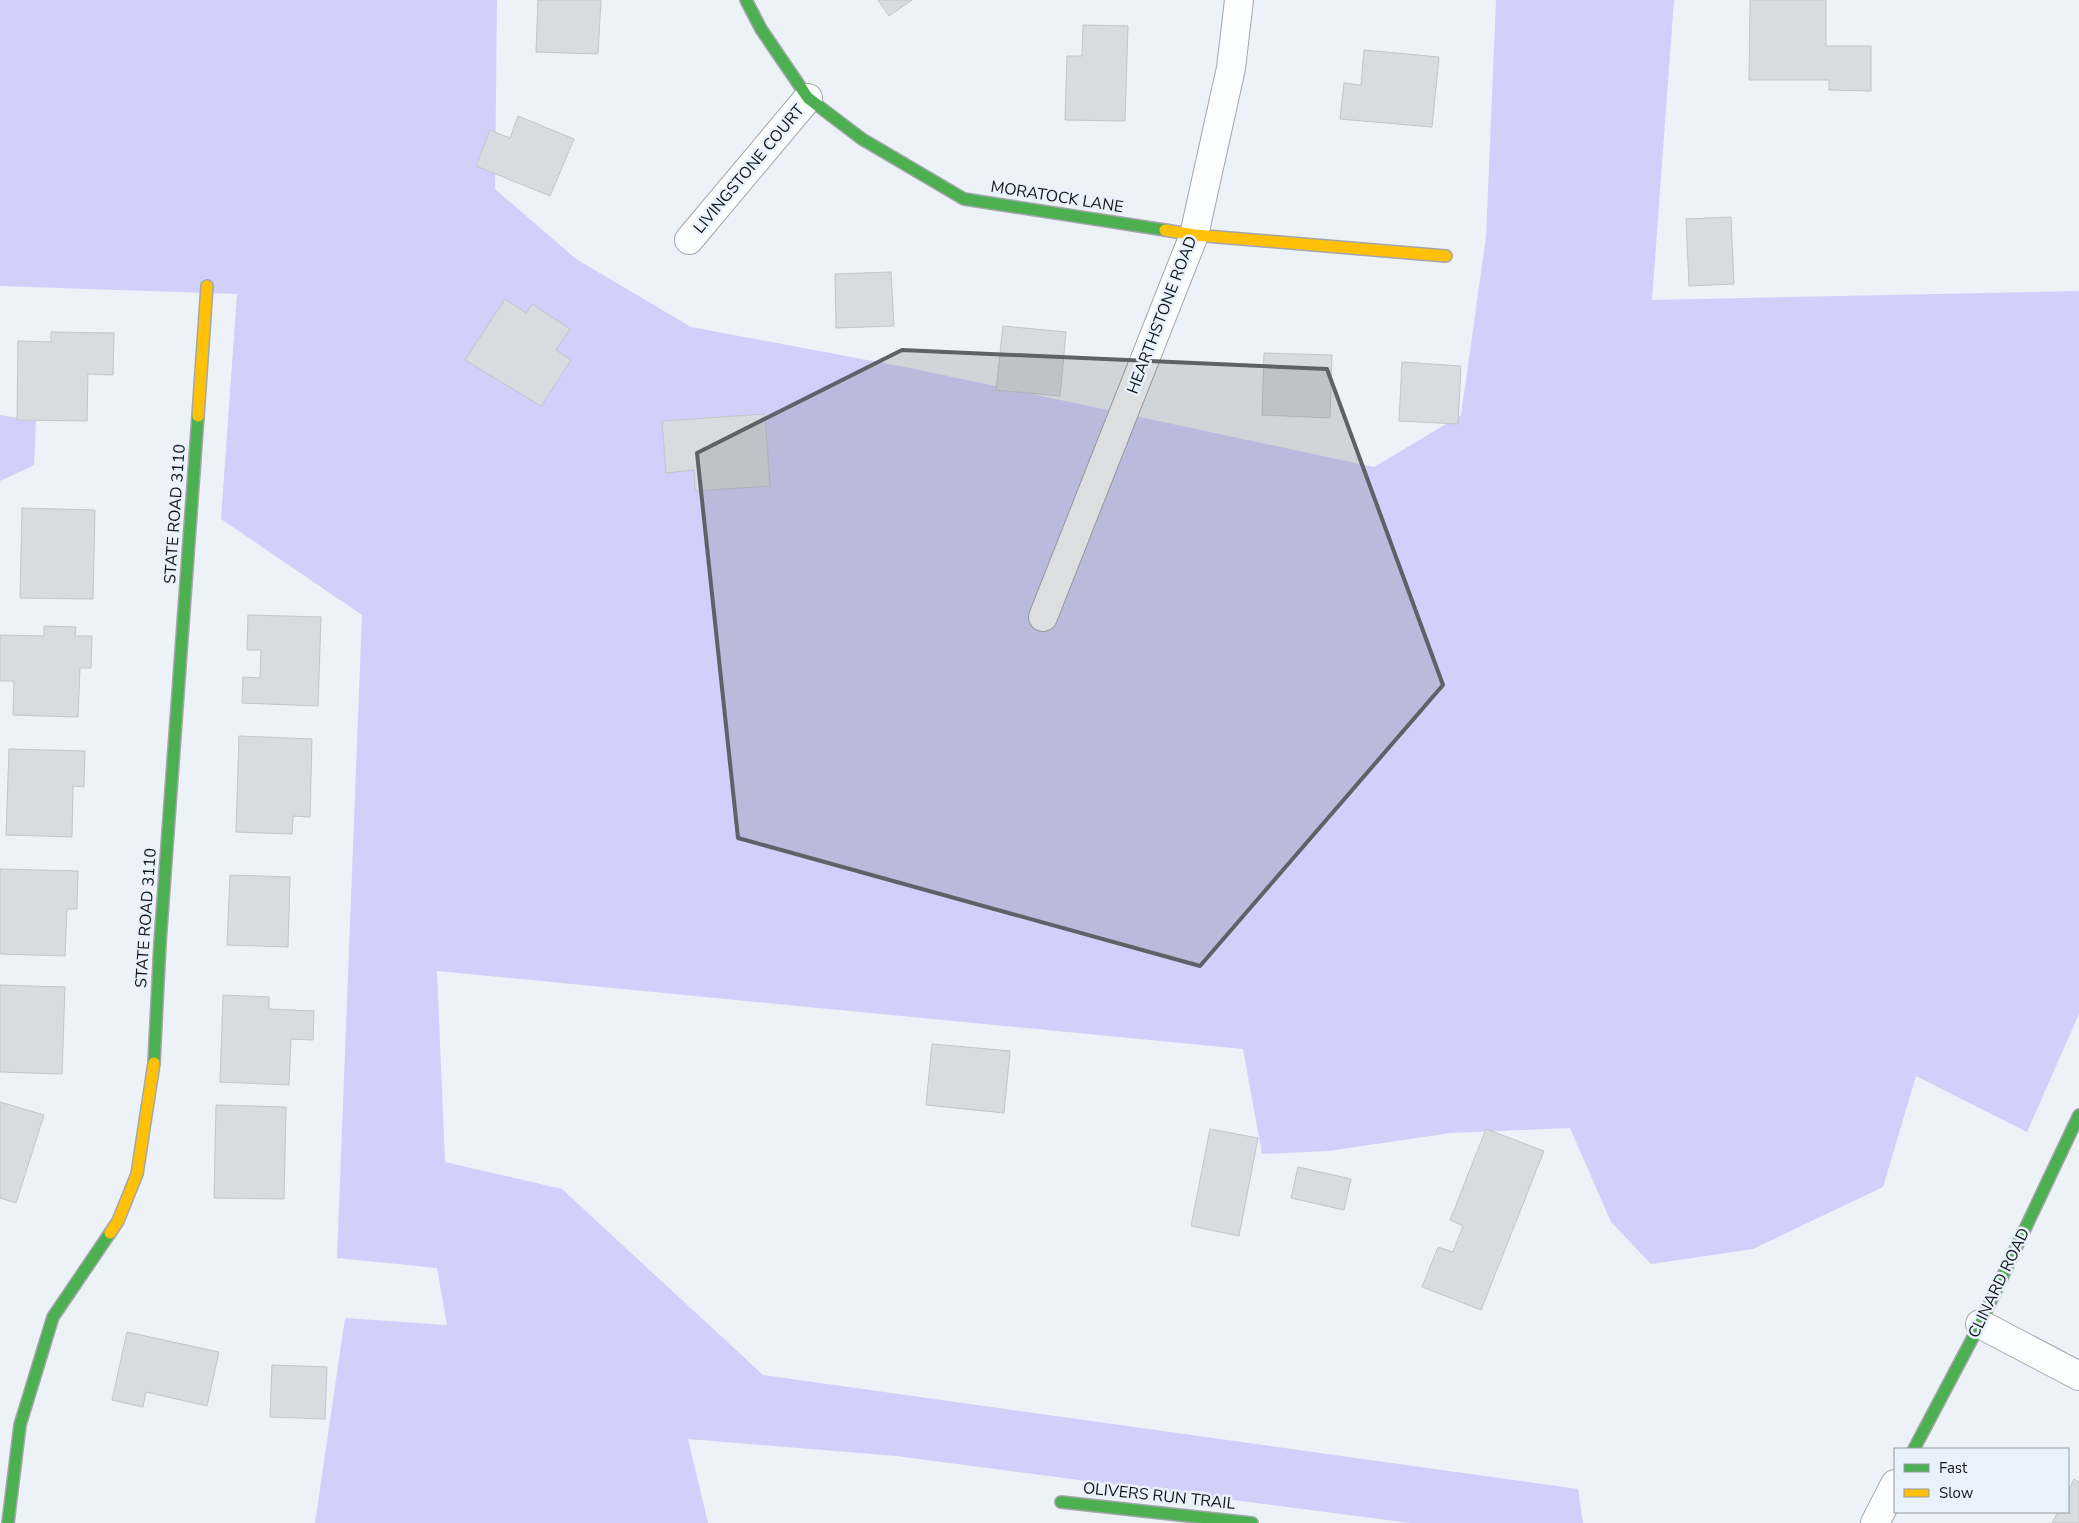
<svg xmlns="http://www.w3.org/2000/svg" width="2079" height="1523" font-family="'Nunito Sans',sans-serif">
<rect width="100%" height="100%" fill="#edf2f8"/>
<g fill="#d0d0fa">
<path d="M0 0H497L495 189 576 259 691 327 915 369 1374 467 1461 415 1486 237 1496 0H1674L1652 300 2079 291V1014L2027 1132 1916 1076 1883 1187 1753 1249 1651 1264 1611 1222 1570 1128 1451 1133 1328 1151 1262 1154 1243 1049 437 971 445 1162 562 1189 763 1375 1578 1489 1583 1523H1410L896 1456 688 1439 708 1523H315L345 1318 447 1325 437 1268 337 1258 362 615 221 519 237 294 0 286Z"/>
<path d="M0 415 36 421 34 465 0 481Z"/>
</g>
<g fill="#d8dbe0" stroke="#c2c5ca">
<path d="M538 0H601L598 54 536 52Z"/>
<path d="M878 0H912L889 16Z"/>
<path d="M1750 0H1826V46H1871V91L1829 90V80H1749Z"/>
<path d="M1083 25 1128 26 1125 121 1065 120 1067 56H1082Z"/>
<path d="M1364 50 1439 57 1432 127 1340 119 1344 83 1361 85Z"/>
<path d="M518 116 574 139 550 196 476 166 490 130 510 138Z"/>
<path d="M1731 217 1734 284 1689 286 1686 219Z"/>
<path d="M891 272 894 326 836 328 835 274Z"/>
<path d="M505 299 526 313 532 304 570 329 556 350 571 360 541 406 465 360Z"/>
<path d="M1003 326 1066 332 1060 396 996 390Z"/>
<path d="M51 332 114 333 113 375 88 374 87 421 17 420 18 341 51 342Z"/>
<path d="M1264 353 1332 355 1330 418 1262 415Z"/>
<path d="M1402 362 1461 366 1458 424 1399 421Z"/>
<path d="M765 414 770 486 695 491 694 470 666 473 662 421Z"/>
<path d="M22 508 95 510 93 599 20 598Z"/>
<path d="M248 615 321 617 318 706 242 703 243 677 260 678 261 650H247Z"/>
<path d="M44 626 76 627 75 636H92L91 668H80L78 717 13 715 14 681H0V635L44 636Z"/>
<path d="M239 736 312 739 310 817 293 816 292 834 236 832Z"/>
<path d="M9 749 85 751 84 787 73 786 72 837 6 835Z"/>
<path d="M0 869 78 871 77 909H67L65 956 0 954Z"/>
<path d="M230 875 290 877 288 947 227 945Z"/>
<path d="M0 985 65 987 62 1074 0 1072Z"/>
<path d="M223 995 269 997V1009L314 1011 313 1040 291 1039 289 1085 220 1082Z"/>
<path d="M932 1044 1010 1051 1004 1113 926 1105Z"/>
<path d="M0 1102 44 1115 16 1203 0 1198Z"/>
<path d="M216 1105 286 1107 284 1199 214 1198Z"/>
<path d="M1210 1129 1258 1138 1239 1236 1191 1226Z"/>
<path d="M1486 1129 1544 1151 1481 1310 1422 1287 1438 1247 1453 1252 1463 1226 1450 1220Z"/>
<path d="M1298 1167 1351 1179 1344 1210 1291 1198Z"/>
<path d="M127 1332 219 1352 207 1406 146 1392 143 1407 112 1400Z"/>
<path d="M272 1365 327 1367 325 1419 270 1417Z"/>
<path d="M2074 1479 2079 1482V1523H2052L2058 1512H2068V1492Z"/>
</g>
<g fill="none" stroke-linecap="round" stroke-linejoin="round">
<defs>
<g id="street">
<path d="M689 240 808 98"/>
<path d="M1043 617 1194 235 1231 68 1239 0"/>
<path d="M1980 1324 2079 1376"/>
<path d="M1875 1523 1895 1484"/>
</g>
<g id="fast">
<path d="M746 0 761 29 808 98 862 139 964 199 1165 230"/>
<path d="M154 1063 160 943 198 416"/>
<path d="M1914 1449 1980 1324 2079 1115"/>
<path d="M1061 1502 1252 1523"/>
<path d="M8 1523 20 1425 53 1317 110 1233"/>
</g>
<g id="slow">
<path d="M1165 230 1194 235 1446 256"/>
<path d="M198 416 207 286"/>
<path d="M110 1233 118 1221 137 1174 154 1063"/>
</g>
</defs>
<use href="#street" stroke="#a3a6aa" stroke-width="30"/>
<use href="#fast" stroke="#a3a6aa" stroke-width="14"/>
<use href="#slow" stroke="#a3a6aa" stroke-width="14"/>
<use href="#street" stroke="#fcfdfe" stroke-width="28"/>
<use href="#fast" stroke="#4caf50" stroke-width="11"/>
<use href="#slow" stroke="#ffc107" stroke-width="11"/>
</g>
<path fill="#5e6266" fill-opacity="0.2" stroke="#5e6266" stroke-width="4" stroke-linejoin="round" d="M902 350 1327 369 1443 685 1200 966 738 838 697 453Z"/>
<g text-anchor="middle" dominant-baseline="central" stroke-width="5" stroke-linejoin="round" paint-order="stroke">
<g font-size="16" fill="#111518" stroke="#e9f2fc">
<text transform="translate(749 169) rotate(-50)">LIVINGSTONE COURT</text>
<text transform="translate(1057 197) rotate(9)">MORATOCK LANE</text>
<text transform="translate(1162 315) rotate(-69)">HEARTHSTONE ROAD</text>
<text transform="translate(175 514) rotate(-86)">STATE ROAD 3110</text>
<text transform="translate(146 918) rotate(-86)">STATE ROAD 3110</text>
<text transform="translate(1999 1283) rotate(-64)">CLINARD ROAD</text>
<text transform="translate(1159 1496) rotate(6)">OLIVERS RUN TRAIL</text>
</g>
</g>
<rect x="1894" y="1448" width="175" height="65" fill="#e9f2fc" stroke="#939aa1"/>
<rect x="1904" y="1464" width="25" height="8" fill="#4caf50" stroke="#939aa1"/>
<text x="1939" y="1473" font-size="15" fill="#111518">Fast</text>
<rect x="1904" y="1489" width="25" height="8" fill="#ffc107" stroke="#939aa1"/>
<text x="1939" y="1498" font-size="15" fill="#111518">Slow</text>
</svg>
